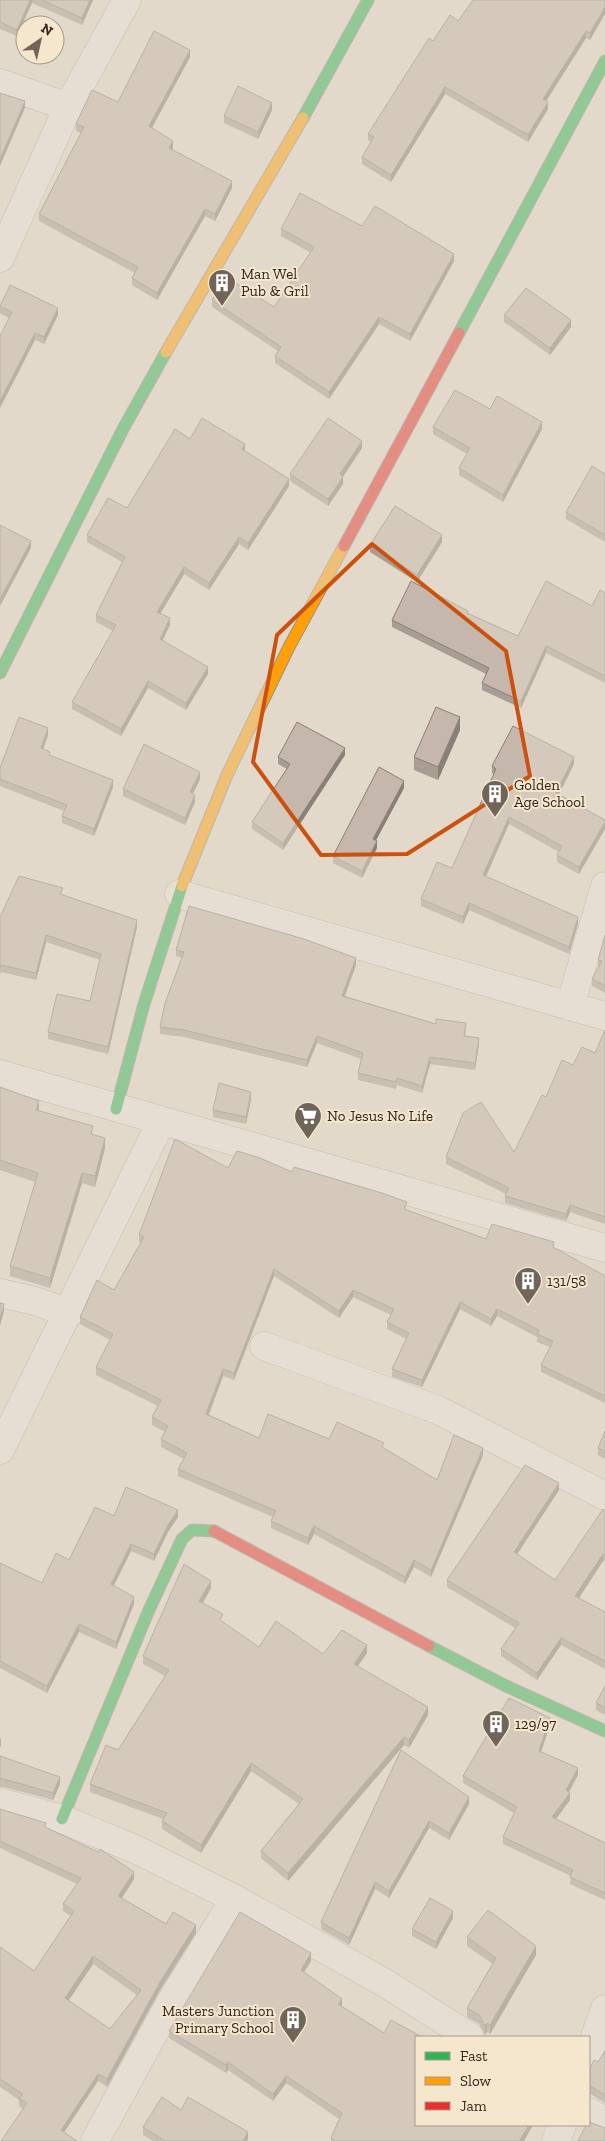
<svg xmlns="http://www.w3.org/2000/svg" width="605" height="2141" font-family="'Zilla Slab',serif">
<rect width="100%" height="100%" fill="#e2d9ca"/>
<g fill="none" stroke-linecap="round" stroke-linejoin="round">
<defs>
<g id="street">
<path d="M0 83 68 107 0 258"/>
<path d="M68 107 127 0"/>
<path d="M179 894 570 1006 605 886"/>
<path d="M570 1006 605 1016"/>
<path d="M0 1074 605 1248"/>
<path d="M0 1293 35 1301 69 1313"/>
<path d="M271 1349 264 1346 438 1410 605 1496"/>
<path d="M0 1450 161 1122"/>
<path d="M0 1802 62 1819 135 1849 235 1899 385 1983 470 2037"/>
<path d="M589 2053 605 2009"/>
<path d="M589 2112 605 2121"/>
<path d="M95 2141 173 1998 235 1899"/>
<path d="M556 2141 562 2125"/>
</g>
<g id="fast">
<path d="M303 118 368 0"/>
<path d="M459 333 605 61"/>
<path d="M0 673 123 429 166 352"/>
<path d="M116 1109 144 1004 182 886"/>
<path d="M429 1646 506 1686 605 1731"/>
<path d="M62 1819 149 1610 182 1539 192 1530 214 1531"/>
</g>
<g id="slow">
<path d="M166 352 303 118"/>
<path d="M182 886 227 775 289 647 344 546"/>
</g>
<g id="jam">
<path d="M344 546 459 333"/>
<path d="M214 1531 429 1646"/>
</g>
</defs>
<use href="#street" stroke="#a79e93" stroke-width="29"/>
<use href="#fast" stroke="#968e83" stroke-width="13"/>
<use href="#slow" stroke="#968e83" stroke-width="13"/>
<use href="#jam" stroke="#968e83" stroke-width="13"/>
<use href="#street" stroke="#eae4db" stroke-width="28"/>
<use href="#fast" stroke="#30b455" stroke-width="11"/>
<use href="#slow" stroke="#ff9f0a" stroke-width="11"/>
<use href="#jam" stroke="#e5322d" stroke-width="11"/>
</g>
<g fill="#a99d93" fill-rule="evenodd">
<path d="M0 0H93L82 25 32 3 17 36 0 29Z"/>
<path d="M605 0 590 40 586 38 546 101 548 109 528 142 445 94 391 182 362 164V157L371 142 368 140V134L433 41 458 21Z"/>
<path d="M190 57 152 128 173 148 172 150 232 188 215 221 205 216 157 300 132 285V278L135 273 39 221V214L81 133 76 131V124L118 102Z"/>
<path d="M272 110 258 139 224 123V116Z"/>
<path d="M362 226 454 261 410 341 379 324 329 399 275 363V356L278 351 212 307V300L274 307 311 253 281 236V229Z"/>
<path d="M0 306 58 315 44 344 35 340 9 318 0 313Z"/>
<path d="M504 315 571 327 550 355 504 322Z"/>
<path d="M490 409 542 429 503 502 459 475V468L467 454 433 434V427Z"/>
<path d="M190 439 245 451 289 486 248 550 239 544 209 590 184 574 160 614 170 625 162 640 208 674 186 710 148 688 121 736 72 709V702L113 631 96 622V615L122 562 87 542V535L127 508Z"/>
<path d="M362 448 343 477V484L328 506 290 481V474Z"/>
<path d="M605 474V542L566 519V512Z"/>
<path d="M442 542 417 582 370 552V545Z"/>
<path d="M605 593V683L546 653 521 708 482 690V683L486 674 392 627V620L468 614 518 636 592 606Z"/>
<path d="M460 730 438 780 414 770V757Z"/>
<path d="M48 735 43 749 50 756 113 787 94 836 62 823V816L64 811 0 786V768Z"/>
<path d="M345 755 283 850 252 829V822L287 769 278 764V757Z"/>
<path d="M574 764 559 794 605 820 579 874 557 862V855L559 852 509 824 486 877 578 924 569 954 469 910 463 924 421 906V899L452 868 494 774 492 773V766Z"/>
<path d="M200 779 193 794 195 802 185 825 123 796V789Z"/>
<path d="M404 788 376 840 377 848 362 878 333 863V856Z"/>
<path d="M63 895 137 927 108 1054 48 1039V1032L90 1001 100 960 46 942 36 980 1 972 0 975V917Z"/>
<path d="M605 935V993L592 986V979L599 967H598V960Z"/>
<path d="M176 950 356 965 345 996 436 1024 466 1030 465 1036 479 1044 475 1070 430 1064 422 1093 397 1085 396 1089 358 1080V1073L361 1059 317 1043 307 1067 184 1037 160 1034V1027L182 958 176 956Z"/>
<path d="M605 1030V1224L570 1212 566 1221 505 1203V1196L506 1194 446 1164V1157L514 1152 546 1097 573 1065 595 1053Z"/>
<path d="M0 1087 39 1111 93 1134 105 1148 95 1187 82 1183 50 1288 10 1276V1266L35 1182 0 1170Z"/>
<path d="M251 1099 246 1124 213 1117V1110Z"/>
<path d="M228 1168 292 1172 407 1210 486 1239 554 1248 605 1276V1403L541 1372V1365L550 1347 537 1342V1337L497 1316 491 1326 460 1309 422 1387 392 1377V1369L406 1339 387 1329V1322L391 1315 353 1297 339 1318 274 1276 234 1380 223 1376 209 1415 259 1438 329 1439 384 1448 437 1480 483 1455 431 1577 414 1567 405 1584 314 1534 308 1545 271 1528V1521L273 1517 178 1476V1469L184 1459 161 1447V1439L165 1432 152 1425V1417L158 1406 96 1375V1367L110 1340 80 1324V1317L114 1290 141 1243 139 1242V1235Z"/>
<path d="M605 1431V1459L598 1455V1448Z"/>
<path d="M559 1490 517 1554 555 1580 605 1511V1562L603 1561 579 1598 605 1612V1669L561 1645 537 1680 501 1656V1649L515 1628 447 1587V1580Z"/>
<path d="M114 1516 178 1517 168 1532 154 1561 131 1551 114 1585 134 1604 116 1649 79 1632 47 1693 0 1668V1563L42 1583 69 1560Z"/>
<path d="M211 1588 203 1603 222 1622 259 1647 323 1654 367 1653 357 1667 428 1715 409 1748 404 1745 288 1881 261 1858V1851L299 1804 251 1771 201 1853 162 1829V1821L163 1819 90 1792V1784L118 1750 165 1676 143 1664V1656Z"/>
<path d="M605 1686V1715L596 1710V1703Z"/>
<path d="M550 1725 541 1752 578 1775 569 1792 570 1800 556 1819 605 1843V1900L570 1884 571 1876 503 1844V1837L514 1813 463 1783V1776Z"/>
<path d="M401 1750 469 1804 449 1840 429 1828 389 1898 375 1889 349 1945 321 1929V1922Z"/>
<path d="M0 1756 60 1784 53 1800 4 1787H0Z"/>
<path d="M0 1809 46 1828 134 1879 122 1898 166 1924 196 1933 160 1990 107 2087 98 2081 23 2109 19 2106V2100L0 2087V1947L34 1971 71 1916 63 1911V1904L77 1884 0 1848ZM93 1964 137 1995 110 2029 68 2001Z"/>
<path d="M453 1918 436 1949 412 1936V1929Z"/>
<path d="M467 1937 536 1955 490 2034 487 2032 485 2035 479 2024 467 2017V2008L493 1964 467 1946Z"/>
<path d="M311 1961 304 1972 342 2007 524 2141H331V2138L339 2119 286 2083 273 2101 228 2070 226 2073 169 2038V2031Z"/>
<path d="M605 2051V2103L589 2093V2070L598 2062Z"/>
<path d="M181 2110 248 2139 247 2141H153L143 2135V2127Z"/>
</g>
<g fill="#8a8078">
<path d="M30 0H32V3L17 36V30Z"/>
<path d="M90 0H93L82 25V18Z"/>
<path d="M605 7V14L590 40V33Z"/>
<path d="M586 31V38L543 106V99Z"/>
<path d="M190 50V57L149 133V126Z"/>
<path d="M445 87V94L391 182V175Z"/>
<path d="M25 101V108L0 166V159Z"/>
<path d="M548 102V109L528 142V135Z"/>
<path d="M272 103V110L258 139V132Z"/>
<path d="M173 141V148L169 155V148Z"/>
<path d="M232 181V188L215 221V214Z"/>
<path d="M205 209V216L157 300V293Z"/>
<path d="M454 254V261L410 341V334Z"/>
<path d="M58 308V315L44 344V337Z"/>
<path d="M379 317V324L329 399V392Z"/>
<path d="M571 320V327L550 355V348Z"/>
<path d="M35 333V340L0 408V401Z"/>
<path d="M542 422V429L503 502V495Z"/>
<path d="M362 441V448L340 481V474Z"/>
<path d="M245 444V451L242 449Z"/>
<path d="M343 477V484L328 506V499Z"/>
<path d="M289 479V486L248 550V543Z"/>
<path d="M442 535V542L417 582V575Z"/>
<path d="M239 537V544L209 590V583Z"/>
<path d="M31 541V548L0 606V599Z"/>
<path d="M184 567V574L157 619V612Z"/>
<path d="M170 618V625L160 646V639Z"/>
<path d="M546 646V653L521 708V701Z"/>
<path d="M208 667V674L186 710V703Z"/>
<path d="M148 681V688L121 736V729Z"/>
<path d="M460 717V730L438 780V767Z"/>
<path d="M48 728V735L41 755V748Z"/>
<path d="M345 748V755L283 850V843Z"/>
<path d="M574 757V764L556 800V793Z"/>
<path d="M200 772V779L190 799V792Z"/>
<path d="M113 780V787L94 836V829Z"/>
<path d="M404 781V788L373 846V839Z"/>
<path d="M195 795V802L185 825V818Z"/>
<path d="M509 817V824L483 882V875Z"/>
<path d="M605 822V829L579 874V867Z"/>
<path d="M377 841V848L362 878V871Z"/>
<path d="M469 903V910L463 924V917Z"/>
<path d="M578 917V924L569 954V947Z"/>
<path d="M137 920V927L108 1054V1047Z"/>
<path d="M46 935V942L36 980V973Z"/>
<path d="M356 958V965L342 1003V996Z"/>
<path d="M317 1036V1043L307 1067V1060Z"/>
<path d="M479 1038V1044L475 1070V1063Z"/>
<path d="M430 1057V1064L422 1093V1086Z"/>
<path d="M251 1092V1099L246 1124V1117Z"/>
<path d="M39 1101V1111L36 1110Z"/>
<path d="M105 1138V1148L95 1187V1176Z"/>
<path d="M82 1173V1183L50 1288V1278Z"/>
<path d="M570 1205V1212L566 1221V1214Z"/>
<path d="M274 1269V1276L234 1380V1373Z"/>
<path d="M353 1290V1297L339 1318V1311Z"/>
<path d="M460 1302V1309L422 1387V1380Z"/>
<path d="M4 1304V1311L0 1326V1319Z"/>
<path d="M497 1309V1316L491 1326V1319Z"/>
<path d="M223 1369V1376L206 1421V1414Z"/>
<path d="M483 1448V1455L431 1577V1570Z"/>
<path d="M559 1483V1490L514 1559V1552Z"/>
<path d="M178 1510V1517L168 1532 154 1561V1554L168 1525Z"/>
<path d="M314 1526V1534L308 1545V1538Z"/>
<path d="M131 1544V1551L111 1591V1584Z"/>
<path d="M603 1554V1561L575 1604V1596Z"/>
<path d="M414 1560V1567L405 1584V1577Z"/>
<path d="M211 1581V1588L199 1609V1601Z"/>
<path d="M134 1597V1604L116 1649V1642Z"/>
<path d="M79 1624V1632L47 1693V1686Z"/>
<path d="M561 1638V1645L537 1680V1673Z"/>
<path d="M367 1645V1653L354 1672V1664Z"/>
<path d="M428 1707V1715L409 1748V1740Z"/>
<path d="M550 1718V1725L539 1758V1751Z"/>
<path d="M1 1737V1745L0 1748V1740Z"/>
<path d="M404 1737V1745L288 1881V1873Z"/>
<path d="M251 1763V1771L201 1853V1845Z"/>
<path d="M578 1768V1775L566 1797V1790Z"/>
<path d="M60 1777V1784L53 1800V1793Z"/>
<path d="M570 1793V1800L552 1824V1817Z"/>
<path d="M469 1797V1804L449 1840V1833Z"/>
<path d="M429 1821V1828L389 1898V1891Z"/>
<path d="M134 1872V1879L118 1904V1896Z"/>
<path d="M375 1882V1889L349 1945V1938Z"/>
<path d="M453 1911V1918L436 1949V1942Z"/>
<path d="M196 1925V1933L160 1990 107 2087V2079L160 1982Z"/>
<path d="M536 1946V1955L490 2034V2025Z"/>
<path d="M311 1953V1961L301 1977V1970Z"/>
<path d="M93 1956V1964L65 2006V1998Z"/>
<path d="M342 1999V2006L338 2004Z"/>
<path d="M487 2023V2032L485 2035V2026Z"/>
<path d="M228 2062V2070L226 2073V2065Z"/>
<path d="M98 2074V2081L61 2137V2130Z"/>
<path d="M286 2076V2083L273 2101V2094Z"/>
<path d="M529 2125H533L524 2141H519Z"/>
<path d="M248 2132V2139L247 2141H243Z"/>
</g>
<g fill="#c5b7ab" stroke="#8a8078" fill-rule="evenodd">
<path d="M0 0H30L17 30 0 22Z"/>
<path d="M42 0H90L82 18Z"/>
<path d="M473 0H605V7L590 33 586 31 543 99 548 102 528 135 445 87 391 175 362 157 374 137 368 134 429 38 433 41 450 15 458 21Z"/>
<path d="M154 31 190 50 149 126 173 141 169 148 232 181 215 214 205 209 157 293 132 278 138 267 39 214 84 127 76 124 92 90 118 102Z"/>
<path d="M238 86 272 103 258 132 224 116Z"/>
<path d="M0 93 25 101 0 159Z"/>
<path d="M300 193 362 226 375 206 454 254 410 334 379 317 329 392 275 356 281 347 212 300 226 277 274 307 314 247 281 229Z"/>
<path d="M10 285 58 308 44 337 35 333 0 401V336L12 312 0 306Z"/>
<path d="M526 288 571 320 550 348 504 315Z"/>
<path d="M455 390 490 409 497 396 542 422 503 495 459 468 470 448 433 427Z"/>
<path d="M202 418 245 444 242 449 289 479 248 543 239 537 209 583 184 567 157 612 170 618 160 639 208 667 186 703 148 681 121 729 72 702 116 625 96 615 125 557 87 535 108 498 127 508 175 429 190 439Z"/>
<path d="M328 418 362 441 340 474 343 477 328 499 290 474Z"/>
<path d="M592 466 605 474V535L566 512Z"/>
<path d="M395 506 442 535 417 575 370 545Z"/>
<path d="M0 525 31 541 0 599Z"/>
<path d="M411 581 468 611 467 613 518 636 546 581 592 606 600 590 605 593V676L546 646 521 701 482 683 489 668 392 620Z"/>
<path d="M436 707 460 717 438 767 414 757Z"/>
<path d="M19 717 48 728 41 748 50 752 49 755 113 780 94 829 62 816 67 805 0 779V768Z"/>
<path d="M297 722 345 748 283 843 252 822 290 764 278 757Z"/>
<path d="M513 726 574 757 556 793 605 820V822L579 867 557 855 562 846 509 817 483 875 578 917 569 947 469 903 463 917 421 899 437 862 452 868 496 769 492 766Z"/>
<path d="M144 744 200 772 190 792 195 795 185 818 123 789Z"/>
<path d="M379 767 404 781 373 839 377 841 362 871 333 856Z"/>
<path d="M19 876 63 888 60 894 137 920 108 1047 48 1032 57 994 90 1001 101 954 46 935 36 973 1 965 0 968V917Z"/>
<path d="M189 906 304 939 356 958 342 996 436 1024V1019L466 1023 464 1036 479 1038 475 1063 430 1057 422 1086 397 1078 396 1082 358 1073 363 1053 317 1036 307 1060 184 1030 160 1027 165 1003 184 952 176 950Z"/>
<path d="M605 935V986L592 979 602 961 598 960Z"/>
<path d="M605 1030V1217L570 1205 566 1214 505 1196 509 1188 446 1157 463 1113 481 1102 514 1152 542 1095 546 1097 562 1060 573 1065 582 1047 595 1053Z"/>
<path d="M219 1083 251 1092 246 1117 213 1110Z"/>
<path d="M0 1087 39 1101 36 1110 93 1126 91 1134 105 1138 95 1176 82 1173 50 1278 10 1266 38 1173 0 1160Z"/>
<path d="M175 1139 228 1168 237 1151 260 1158 292 1172 294 1167 382 1193 407 1202 404 1209 486 1239 492 1224 554 1242 553 1247 605 1276V1396L541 1365 553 1341 537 1334 539 1330 497 1309 491 1319 460 1302 422 1380 392 1369 409 1333 387 1322 394 1309 353 1290 339 1311 274 1269 234 1373 223 1369 206 1414 259 1438 268 1414 329 1439 337 1422 384 1443 382 1447 437 1480 454 1435 483 1448 431 1570 414 1560 405 1577 314 1526 308 1538 271 1521 276 1511 178 1469 187 1453 161 1439 168 1426 152 1417 161 1400 96 1367 113 1334 80 1317 97 1280 114 1290 144 1237 139 1235Z"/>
<path d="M0 1303 4 1304 0 1319Z"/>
<path d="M605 1431V1451L598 1448Z"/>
<path d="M525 1465 559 1483 514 1552 555 1580 603 1509 605 1511V1555L603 1554 575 1596 605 1612V1661L561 1638 537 1673 501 1649 519 1623 447 1580Z"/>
<path d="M126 1487 178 1510 168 1525 154 1554 131 1544 111 1584 134 1597 116 1642 79 1624 47 1686 0 1661V1563L42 1583 56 1553 69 1560 95 1507 114 1516Z"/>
<path d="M184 1564 211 1581 199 1601 223 1614 220 1620 259 1647 276 1621 323 1654 342 1630 367 1645 354 1664 428 1707 409 1740 404 1737 288 1873 261 1851 303 1799 251 1763 201 1845 162 1821 167 1813 90 1784 106 1745 118 1750 169 1670 143 1656Z"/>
<path d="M605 1686V1707L596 1703Z"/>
<path d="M509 1698 550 1718 539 1751 578 1768 566 1790 570 1793 552 1817 605 1843V1893L570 1877 573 1870 503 1837 517 1807 463 1776Z"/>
<path d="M401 1750 469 1797 449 1833 429 1821 389 1891 375 1882 349 1938 321 1922Z"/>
<path d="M0 1756 60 1777 53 1793 4 1779H0Z"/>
<path d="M0 1809 46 1823 45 1827 98 1852 100 1849 134 1872 118 1896 166 1924 173 1912 196 1925 160 1982 107 2079 98 2074 61 2130 77 2141H1L27 2103 19 2099 23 2094 0 2079V1947L34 1971 74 1911 63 1904 81 1878 0 1841ZM93 1956 141 1990 110 2029 65 1998Z"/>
<path d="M430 1898 453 1911 436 1942 412 1929Z"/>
<path d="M488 1910 536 1946 490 2025 487 2023 485 2026 479 2015 467 2008 496 1958 467 1937Z"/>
<path d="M240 1912 311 1953 301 1970 342 1999 338 2004 384 2033 391 2020 422 2037H416V2125H529L519 2141H335L331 2138 342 2113 286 2076 273 2094 228 2062 226 2065 169 2031Z"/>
<path d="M605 2051V2095L589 2085V2070L594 2060 598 2062Z"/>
<path d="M162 2097 181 2110 188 2097 248 2132 243 2141H165L143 2127Z"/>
<path d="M589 2122 605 2128V2141H578L586 2125H589Z"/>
</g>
<path d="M0 0H605V2141H0ZM372 544 506 651 530 776 407 854 321 855 253 762 277 635Z" fill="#e2d9ca" fill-opacity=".55" fill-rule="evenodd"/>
<path fill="none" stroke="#cd510e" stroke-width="4" stroke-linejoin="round" d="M372 544 506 651 530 776 407 854 321 855 253 762 277 635Z"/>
<defs>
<symbol id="building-pin" viewBox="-11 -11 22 30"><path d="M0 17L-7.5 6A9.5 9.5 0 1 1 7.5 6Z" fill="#716559" stroke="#f4e7ce"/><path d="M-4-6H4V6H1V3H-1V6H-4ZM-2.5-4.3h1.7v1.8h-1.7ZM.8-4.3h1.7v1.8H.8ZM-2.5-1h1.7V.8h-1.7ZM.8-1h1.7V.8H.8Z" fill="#fff"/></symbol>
<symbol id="supermarket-pin" viewBox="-11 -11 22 30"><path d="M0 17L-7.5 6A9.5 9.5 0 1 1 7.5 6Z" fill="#716559" stroke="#f4e7ce"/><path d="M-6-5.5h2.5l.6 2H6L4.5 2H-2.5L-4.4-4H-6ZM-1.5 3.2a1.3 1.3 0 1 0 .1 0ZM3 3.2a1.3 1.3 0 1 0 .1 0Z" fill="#fff"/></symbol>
</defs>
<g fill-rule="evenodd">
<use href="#building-pin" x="206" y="267" width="32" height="43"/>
<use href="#building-pin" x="479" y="778" width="32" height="43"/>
<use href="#supermarket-pin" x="292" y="1100" width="32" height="43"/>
<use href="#building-pin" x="512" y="1265" width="32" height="43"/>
<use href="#building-pin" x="480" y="1708" width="32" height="43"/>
<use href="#building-pin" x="277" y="2004" width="32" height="43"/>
</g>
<g text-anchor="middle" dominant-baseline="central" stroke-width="4" stroke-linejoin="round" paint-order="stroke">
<g font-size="15" fill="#34261c" stroke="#f4e7ce" text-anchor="start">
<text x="241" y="274">Man Wel<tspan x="241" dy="17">Pub &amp; Gril</tspan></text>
<text x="514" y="785">Golden<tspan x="514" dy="17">Age School</tspan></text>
<text x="327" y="1116">No Jesus No Life</text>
<text x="547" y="1281">131/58</text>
<text x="515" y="1724">129/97</text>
<text x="274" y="2011" text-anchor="end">Masters Junction<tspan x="274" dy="17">Primary School</tspan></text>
</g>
</g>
<rect x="415" y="2036" width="175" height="90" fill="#f4e7ce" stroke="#a79a87"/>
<rect x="425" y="2052" width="25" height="8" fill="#30b455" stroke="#a79a87"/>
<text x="460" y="2061" font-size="15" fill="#34261c">Fast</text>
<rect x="425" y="2077" width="25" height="8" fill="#ff9f0a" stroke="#a79a87"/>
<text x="460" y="2086" font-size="15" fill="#34261c">Slow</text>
<rect x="425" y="2102" width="25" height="8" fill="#e5322d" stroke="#a79a87"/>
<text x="460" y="2111" font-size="15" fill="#34261c">Jam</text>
<g transform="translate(40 40) rotate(34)"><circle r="24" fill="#f4e7ce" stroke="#a79a87"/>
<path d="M0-4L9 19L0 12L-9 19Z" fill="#716559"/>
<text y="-8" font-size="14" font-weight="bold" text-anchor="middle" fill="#34261c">N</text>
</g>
</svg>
